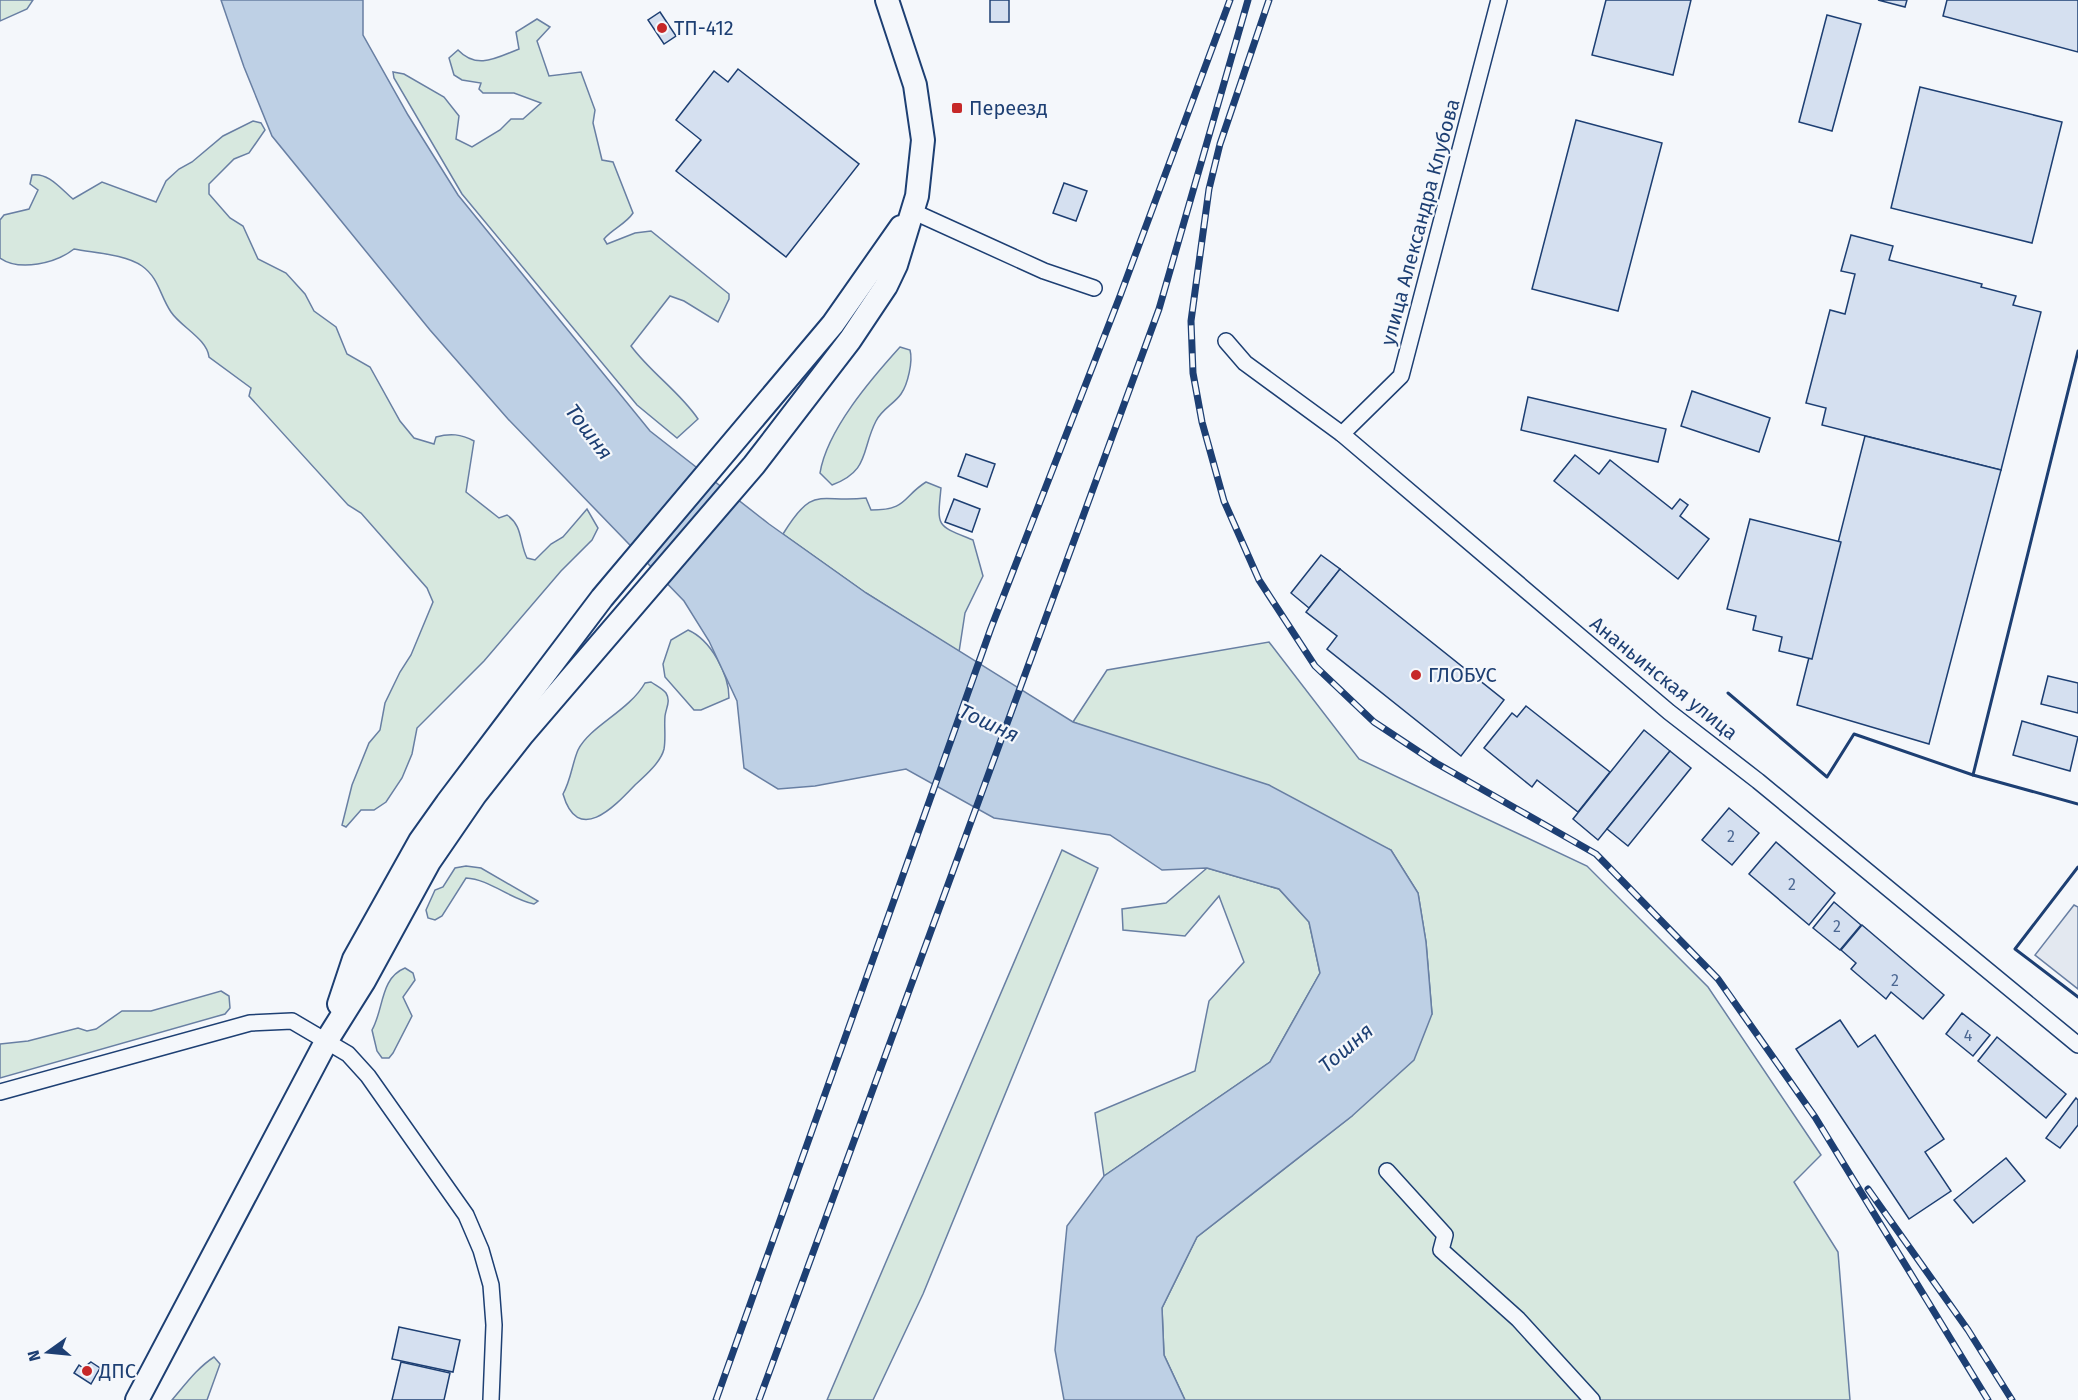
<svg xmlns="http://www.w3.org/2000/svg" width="2078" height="1400" font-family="'Fira Sans',sans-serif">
<rect width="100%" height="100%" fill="#f4f7fb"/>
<g fill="#d7e8df" stroke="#687fa3" stroke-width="1.5">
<path d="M0 0H33L27 9 0 21Z"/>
<path d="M537 19 550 27 537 41 549 76 581 72 595 110 593 123 602 160 613 162 633 213C626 224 612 229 604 239L607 244 635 233 651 231 729 294V299L718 322 684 301 670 296 631 346C651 373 680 392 698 419L677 438 637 405 462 194 394 78 393 72 404 74 444 97 459 116 456 139 472 147 500 130 511 119H523L541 103 514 93H483L479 89 481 83 462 80 454 75 449 58 458 50C477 70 496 58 519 49L516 32Z"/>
<path d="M253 121 261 123 265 130 249 153 234 159 209 184V194L230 218 243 226 258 259 286 273 305 294 314 311 336 327 347 354 370 367 400 421 414 438 434 444 436 437C450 433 461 434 474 441L466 492 499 518 507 515C523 526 519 542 527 558L535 560 551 544 563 537 587 509 598 528 592 540 561 571 484 661 417 728 412 754 402 778 386 802 374 810H361L346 827 342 825 352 785 369 743 380 730 385 703 400 672 411 655 433 602 427 588 361 513 348 505 249 396 251 388 209 357C207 339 181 327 171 312 160 296 159 278 142 266 125 254 94 253 74 249 56 263 20 272 0 258V220L4 215 29 209 38 190 30 184 32 175C48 172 61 189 73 199L102 182 156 202 166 181 179 169 192 162 223 136Z"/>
<path d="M900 347 910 350C913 361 908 384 901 394 894 404 882 409 876 421 861 450 870 471 832 485L820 473C827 430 871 379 900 347Z"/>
<path d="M926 482 941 488C937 528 936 525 973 540L983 576 965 613 959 652 866 593 783 534C814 484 817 503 866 498L871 510C908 510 902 497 926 482Z"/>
<path d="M688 630C711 640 729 674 729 698L701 710H694L665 677 663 664 671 640Z"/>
<path d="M1269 642 1359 759 1587 866 1708 987 1821 1155 1794 1182 1838 1252 1850 1400H1185L1164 1355 1162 1308 1197 1237 1352 1116 1432 1014 1426 942 1418 893 1391 850 1073 722 1107 670Z"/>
<path d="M651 682C655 685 663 689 666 693 671 701 666 708 665 716 664 726 666 738 664 749 661 762 645 776 635 785 615 806 578 846 563 794 571 780 572 764 578 750 590 726 629 711 645 683Z"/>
<path d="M1062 850 1098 868 923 1294 873 1400H827Z"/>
<path d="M466 866 481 868 538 901 534 904C510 899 489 879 466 878L442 916 435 920 428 918 426 910 435 890 443 887 455 868Z"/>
<path d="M1207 868 1279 889 1309 922 1320 973 1270 1062 1104 1176 1095 1113 1195 1071 1209 1001 1244 962 1219 896 1185 936 1123 930 1122 909 1166 903Z"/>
<path d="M405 968 413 973 415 980 403 997 412 1016 393 1053 389 1058H382L377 1051 372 1030C384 1009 380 978 405 968Z"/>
<path d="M221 991 229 996 230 1008 225 1014 0 1078V1044L28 1041 78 1028 87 1031 96 1029 122 1011H151Z"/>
<path d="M214 1357 220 1364 207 1400H172C185 1385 197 1368 214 1357Z"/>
</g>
<path fill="#e3e8f0" stroke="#687fa3" stroke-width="1.5" d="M2074 905 2078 907V989L2035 955Z"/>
<path fill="#bed0e5" stroke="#687fa3" stroke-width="1.5" d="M221 0H363V35L408 115 458 195 650 431 769 524 866 593 1073 722 1269 785 1391 850 1418 893 1426 942 1432 1014 1414 1060 1352 1116 1197 1237 1162 1308 1164 1355 1185 1400H1064L1055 1350 1067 1226 1104 1176 1270 1062 1320 973 1309 922 1279 889 1207 868 1162 870 1110 835 994 818 906 769 815 786 778 789 744 768 737 701 709 641 684 601 508 419 430 330 272 136 244 67Z"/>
<g fill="#d5e0f0" stroke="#1d3f73" stroke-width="1.5">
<rect x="990" y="0" width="19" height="22"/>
<path d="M1606 0H1691L1673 75 1592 55Z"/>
<path d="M1878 0H1907L1905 7Z"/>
<path d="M1947 0H2078V52L1943 16Z"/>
<path d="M660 12 676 36 664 44 648 20Z"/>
<path d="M1827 15 1861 24 1832 131 1799 122Z"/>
<path d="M738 69 859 164 786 257 676 171 701 140 676 120 714 71 728 82Z"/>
<path d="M1920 87 2062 122 2032 243 1891 208Z"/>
<path d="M1576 120 1662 143 1618 311 1532 289Z"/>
<path d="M1064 183 1087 191 1076 221 1053 213Z"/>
<path d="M1851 235 1893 246 1889 260 1982 284 1981 287 2016 296 2013 305 2041 312 2001 470 1822 425 1826 408 1806 403 1830 310 1845 314 1855 274 1841 271Z"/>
<path d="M1692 391 1770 418 1759 452 1681 426Z"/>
<path d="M1528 397 1666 429 1658 462 1521 430Z"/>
<path d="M1865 436 2001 470 1929 744 1797 705Z"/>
<path d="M966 454 995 464 987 487 958 476Z"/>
<path d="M1575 455 1599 474 1610 460 1672 509 1680 499 1688 505 1680 516 1709 539 1678 579 1554 481Z"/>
<path d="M954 499 980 509 972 532 945 522Z"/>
<path d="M1750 519 1841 542 1812 659 1779 651 1782 637 1753 630 1756 616 1727 609Z"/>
<path d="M1321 555 1340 569 1309 608 1291 593Z"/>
<path d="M1340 569 1504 700 1461 756 1327 649 1337 636 1306 612Z"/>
<path d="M2048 676 2078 683V713L2041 704Z"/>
<path d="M1526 706 1610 772 1578 812 1537 780 1532 787 1484 748 1512 713 1517 717Z"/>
<path d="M2022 721 2078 737 2070 771 2013 755Z"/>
<path d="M1644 730 1670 751 1598 840 1573 819Z"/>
<path d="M1670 751 1691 768 1628 846 1607 829Z"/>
<path d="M1729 808 1759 833 1732 865 1702 840Z"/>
<path d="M1776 842 1835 893 1809 925 1749 874Z"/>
<path d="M1834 902 1861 925 1840 950 1813 928Z"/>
<path d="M1862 925 1944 995 1923 1019 1891 992 1886 999 1851 969 1856 963 1841 950Z"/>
<path d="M1962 1013 1990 1035 1973 1056 1946 1034Z"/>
<path d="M1840 1020 1858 1047 1875 1035 1944 1139 1925 1152 1951 1191 1909 1219 1796 1049Z"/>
<path d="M1997 1037 2066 1094 2046 1118 1978 1061Z"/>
<path d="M2076 1098 2078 1100V1125L2060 1148 2046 1138Z"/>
<path d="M2006 1158 2025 1181 1973 1223 1954 1200Z"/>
<path d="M399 1327 460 1340 453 1372 392 1359Z"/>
<path d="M91 1362 100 1368 91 1384 74 1373 79 1365 83 1368Z"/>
<path d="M401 1362 450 1373 444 1400H392Z"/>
</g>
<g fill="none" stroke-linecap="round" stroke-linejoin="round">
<defs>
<g id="street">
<path d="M912 211 1044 271 1094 288"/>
<path d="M1226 341 1245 363 1342 434 1669 712 1758 781 2078 1045"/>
<path d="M1342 434 1401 376 1499 0"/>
<path d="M0 1092 250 1023 292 1021 348 1054 368 1076 466 1215 481 1250 491 1285 494 1325 491 1400"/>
<path d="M1387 1171 1445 1235 1441 1250 1518 1319 1592 1400"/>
</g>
<g id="secondary">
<path d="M339 1004 354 959 420 841 447 803 602 598 833 324 901 227"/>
<path d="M137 1400 327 1040 364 981 429 862 475 795 523 734 754 465 850 340 886 286 896 265 917 196 923 140 915 85 887 0"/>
</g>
</defs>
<use href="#street" stroke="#1d3f73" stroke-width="18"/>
<use href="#secondary" stroke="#1d3f73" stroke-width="26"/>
<use href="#street" stroke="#f4f7fb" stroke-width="15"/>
<use href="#secondary" stroke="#f4f7fb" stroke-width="22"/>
<defs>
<g id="rail">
<path d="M1269 0 1220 144 1209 189 1191 321 1193 373 1202 422 1224 501 1259 580 1315 666 1374 722 1436 763 1596 854 1718 979 1815 1117 1988 1400"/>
<path d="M1868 1189 1968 1330 2012 1400"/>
<path d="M716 1400 991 628 1120 296 1230 0"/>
<path d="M759 1400 1159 309 1248 0"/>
</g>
</defs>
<use href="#rail" stroke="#1d3f73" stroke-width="7"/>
<use href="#rail" stroke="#f4f7fb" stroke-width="4.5" stroke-dasharray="14" stroke-linecap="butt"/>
<g stroke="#1d3f73" stroke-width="3">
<path d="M2078 351 1973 775 2078 804"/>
<path d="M1728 693 1827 777 1854 734 1973 775"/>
<path d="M2078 867 2015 949 2078 997"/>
</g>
</g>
<g fill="#c62828" stroke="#f4f7fb" stroke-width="2">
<circle cx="662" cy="28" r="6"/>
<rect x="951" y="102" width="12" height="12" rx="3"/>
<circle cx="1416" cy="675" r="6"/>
<circle cx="87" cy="1371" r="6"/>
</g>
<g text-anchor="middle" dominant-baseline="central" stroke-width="4.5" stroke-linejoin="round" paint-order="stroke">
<g font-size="16" fill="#4b6792">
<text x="1731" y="836">2</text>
<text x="1792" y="884">2</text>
<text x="1837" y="926">2</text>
<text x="1895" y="980">2</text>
<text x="1968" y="1035">4</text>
</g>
<g font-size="20" fill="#1d3f73" stroke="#f4f7fb" text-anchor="start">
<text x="674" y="28">ТП-412</text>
<text x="969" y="108">Переезд</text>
<text x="1428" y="675">ГЛОБУС</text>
<text x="99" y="1371">ДПС</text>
</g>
<g font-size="20" fill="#1d3f73" stroke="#f4f7fb">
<text transform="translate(1420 222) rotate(-75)">улица Александра Клубова</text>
<text transform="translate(1664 678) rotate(39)">Ананьинская улица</text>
</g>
<g font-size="21" font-style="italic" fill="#1d3f73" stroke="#f4f7fb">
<text transform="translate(589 432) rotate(53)">Тошня</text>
<text transform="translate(989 723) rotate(25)">Тошня</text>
<text transform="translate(1346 1048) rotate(-40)">Тошня</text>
</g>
</g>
<g transform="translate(48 1352) rotate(255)" stroke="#f4f7fb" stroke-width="4.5" paint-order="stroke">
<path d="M0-4.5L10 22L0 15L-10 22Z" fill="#1d3f73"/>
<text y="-9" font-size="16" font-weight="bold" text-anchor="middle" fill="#1d3f73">N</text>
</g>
</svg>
